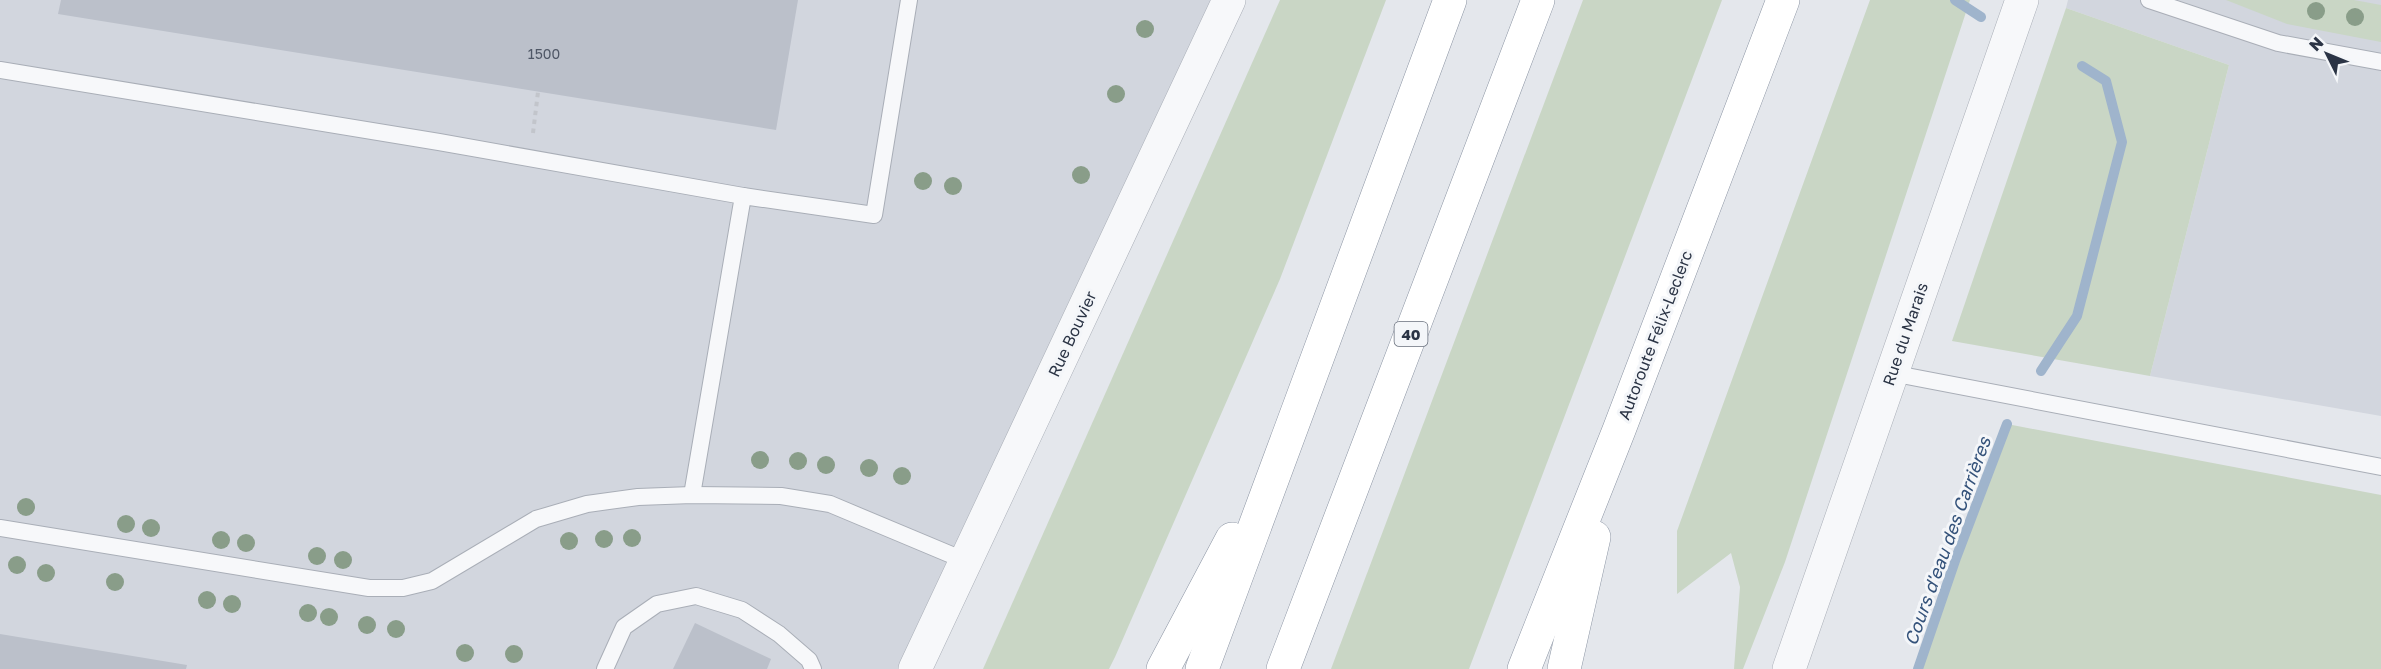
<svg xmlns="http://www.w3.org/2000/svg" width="2381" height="669" font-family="'Golos Text',sans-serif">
<rect width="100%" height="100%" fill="#e4e7ec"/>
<g fill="#d2d6de">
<path d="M0 0H1229L915 669H0Z"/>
<path d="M2068 0H2381V416L2150 376 2229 65 2066 8Z"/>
</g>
<g fill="#c9d6c5">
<path d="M1280 0H1386L1280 279 1115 657 1109 669H983Z"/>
<path d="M1583 0H1722L1469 669H1331Z"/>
<path d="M1870 0H1970L1785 562 1743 669H1734L1740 587 1731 553 1677 594V531Z"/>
<path d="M2226 0H2354L2381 5V42L2287 24Z"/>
<path d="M2066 8 2229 65 2150 376 1952 341Z"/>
<path d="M2007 424 2381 495V669H1918L1956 558Z"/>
</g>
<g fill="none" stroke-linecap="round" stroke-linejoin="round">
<g stroke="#9fb4cc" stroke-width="10">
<path d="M1955 0 1981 17"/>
<path d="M2041 371 2077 316 2122 142 2106 81 2082 66"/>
<path d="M1918 669 1956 558 2007 424"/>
</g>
</g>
<g fill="#bbc0ca">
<path d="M61 0H798L776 130 58 14Z"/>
<path d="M695 623 771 659 767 669H673Z"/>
<path d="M0 634 187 665 186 669H0Z"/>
</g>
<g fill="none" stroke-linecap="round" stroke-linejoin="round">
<defs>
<g id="service">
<path d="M2149 0 2278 43 2381 62"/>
<path d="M0 70 439 142 743 196"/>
<path d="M1891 373 2381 467"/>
<path d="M692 495 743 196 874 215 909 0"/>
<path d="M0 528 369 588H403L432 581 536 519 587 504 638 497 692 495 781 496 830 504 966 561"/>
<path d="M605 669 624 627 657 604 696 596 742 610 779 634 809 660 813 669"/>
</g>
<path id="minor" d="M915 669 1229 0"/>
<path id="tertiary" d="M1789 669 2022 0"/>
<g id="motorway">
<path d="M1163 669 1232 539"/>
<path d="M1202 669 1450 0"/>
<path d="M1283 669 1538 0"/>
<path d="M1524 669 1619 430 1783 0"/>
<path d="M1564 669 1594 537"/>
</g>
</defs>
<use href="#service" stroke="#a9aeb7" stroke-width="18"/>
<use href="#minor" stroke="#a9aeb7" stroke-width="34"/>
<use href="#tertiary" stroke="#a9aeb7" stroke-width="34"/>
<use href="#motorway" stroke="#8b94a3" stroke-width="34"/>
<path stroke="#c2c5cb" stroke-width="4" stroke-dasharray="4.5 4.5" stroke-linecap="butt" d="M533 133 538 92"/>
<use href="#service" stroke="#f7f8fa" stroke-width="16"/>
<use href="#minor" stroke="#f7f8fa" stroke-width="33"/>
<use href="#tertiary" stroke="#f7f8fa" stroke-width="33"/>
<use href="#motorway" stroke="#fff" stroke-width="33"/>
</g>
<g fill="#899d89">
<circle cx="2316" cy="11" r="9"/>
<circle cx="2355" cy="17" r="9"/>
<circle cx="1145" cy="29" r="9"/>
<circle cx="1116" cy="94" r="9"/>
<circle cx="1081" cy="175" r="9"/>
<circle cx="923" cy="181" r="9"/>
<circle cx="953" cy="186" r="9"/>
<circle cx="760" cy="460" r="9"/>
<circle cx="798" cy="461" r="9"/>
<circle cx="826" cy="465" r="9"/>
<circle cx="869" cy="468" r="9"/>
<circle cx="902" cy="476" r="9"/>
<circle cx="26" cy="507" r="9"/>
<circle cx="126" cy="524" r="9"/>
<circle cx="151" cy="528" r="9"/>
<circle cx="632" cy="538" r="9"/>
<circle cx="604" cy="539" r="9"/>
<circle cx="221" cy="540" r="9"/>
<circle cx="569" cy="541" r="9"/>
<circle cx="246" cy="543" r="9"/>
<circle cx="317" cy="556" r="9"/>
<circle cx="343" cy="560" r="9"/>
<circle cx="17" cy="565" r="9"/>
<circle cx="46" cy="573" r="9"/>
<circle cx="115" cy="582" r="9"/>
<circle cx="207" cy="600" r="9"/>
<circle cx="232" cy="604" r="9"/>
<circle cx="308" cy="613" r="9"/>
<circle cx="329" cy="617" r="9"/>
<circle cx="367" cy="625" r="9"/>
<circle cx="396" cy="629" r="9"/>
<circle cx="465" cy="653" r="9"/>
<circle cx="514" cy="654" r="9"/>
</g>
<g text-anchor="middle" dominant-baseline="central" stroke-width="6" stroke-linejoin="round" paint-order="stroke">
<g font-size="14" fill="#4f5766">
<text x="544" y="53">1500</text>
</g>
<rect fill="#f4f6f9" stroke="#676e7b" stroke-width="1.5" x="1394.5" y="322" width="33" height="24" rx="4.5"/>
<g font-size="15" font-weight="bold" fill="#2b3445">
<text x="1411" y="334">40</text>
</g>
<g font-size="16" fill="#2b3445" stroke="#f4f6f9">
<text transform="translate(1072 334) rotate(-65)">Rue Bouvier</text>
<text transform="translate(1905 334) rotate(-71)">Rue du Marais</text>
<text transform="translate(1655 335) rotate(-69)">Autoroute Félix-Leclerc</text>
</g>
<g font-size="18" font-style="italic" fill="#34527a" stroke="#f4f6f9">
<text transform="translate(1947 541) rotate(-70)">Cours d'eau des Carrières</text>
</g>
</g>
<g transform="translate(2327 54) rotate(313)" stroke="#f4f6f9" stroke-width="4.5" paint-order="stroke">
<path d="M0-4.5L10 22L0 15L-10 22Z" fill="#2b3445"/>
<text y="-9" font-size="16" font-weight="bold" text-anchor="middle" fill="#2b3445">N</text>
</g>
</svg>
